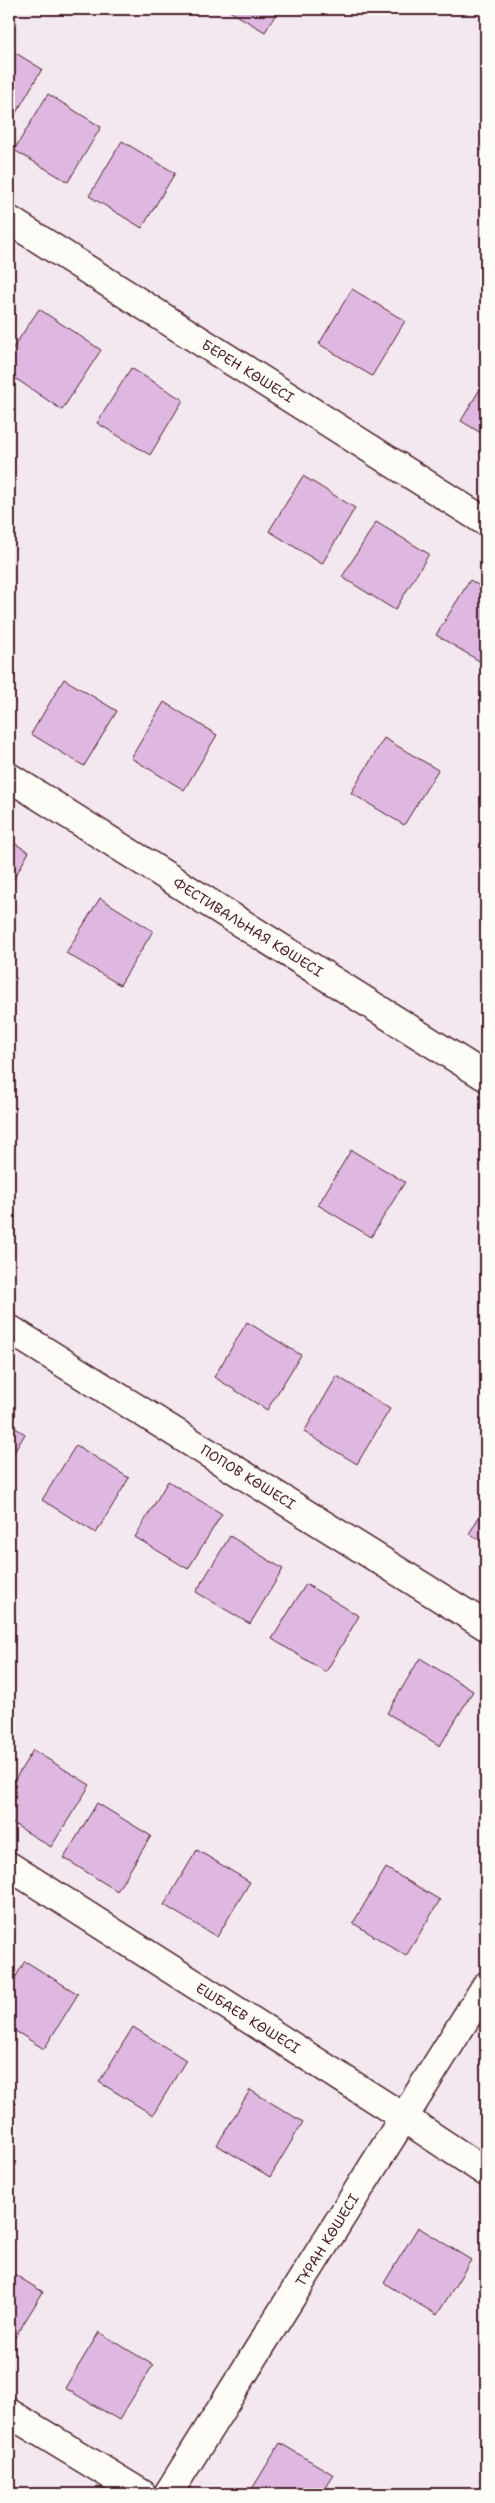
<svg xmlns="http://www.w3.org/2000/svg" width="495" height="2503" font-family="'Shantell Sans',sans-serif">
<rect width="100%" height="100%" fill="#f4e8f0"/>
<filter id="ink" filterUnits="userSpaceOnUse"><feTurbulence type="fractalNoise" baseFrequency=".02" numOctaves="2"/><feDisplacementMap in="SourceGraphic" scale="10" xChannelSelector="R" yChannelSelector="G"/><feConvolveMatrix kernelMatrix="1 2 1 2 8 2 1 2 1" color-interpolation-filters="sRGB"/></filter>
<g filter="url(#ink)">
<g fill="#deb8e1" stroke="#4a1f2b">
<path d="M226 9H279L265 32Z"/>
<path d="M9 49 42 69 9 125Z"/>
<path d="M48 94 101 127 68 182 14 150Z"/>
<path d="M122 141 175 173 142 228 89 196Z"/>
<path d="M352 289 405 321 372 376 319 344Z"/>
<path d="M39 309 101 350 62 410 9 374V354Z"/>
<path d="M131 368 183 400 150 455 97 423Z"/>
<path d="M486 379V436L461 421Z"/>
<path d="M303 476 355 508 322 564 269 531Z"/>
<path d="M376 522 429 554 395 610 342 577Z"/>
<path d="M470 580 486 590V665L436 635Z"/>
<path d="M64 679 117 711 84 766 31 734Z"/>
<path d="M164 702 217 735 184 790 131 758Z"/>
<path d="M384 738 438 770 404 825 351 793Z"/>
<path d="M9 840 29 852 9 887Z"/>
<path d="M100 898 153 931 120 985 66 953Z"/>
<path d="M351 1150 405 1182 371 1237 318 1205Z"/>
<path d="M247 1322 301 1355 267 1410 214 1377Z"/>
<path d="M337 1376 390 1409 357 1464 304 1432Z"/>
<path d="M9 1424 25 1434 9 1461Z"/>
<path d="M76 1445 129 1478 96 1533 42 1500Z"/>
<path d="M168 1481 222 1514 188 1569 135 1537Z"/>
<path d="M486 1505V1544L469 1534Z"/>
<path d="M230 1536 283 1569 250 1624 196 1592Z"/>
<path d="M306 1584 359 1616 326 1672 272 1639Z"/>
<path d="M420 1658 473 1691 440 1746 387 1713Z"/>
<path d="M33 1750 90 1785 51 1847 9 1821V1789Z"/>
<path d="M97 1803 151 1836 117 1891 64 1858Z"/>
<path d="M197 1850 250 1882 217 1937 164 1905Z"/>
<path d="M386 1868 440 1900 406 1956 353 1923Z"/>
<path d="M25 1961 78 1994 44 2049 9 2027V1988Z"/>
<path d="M133 2027 186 2060 153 2115 99 2082Z"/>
<path d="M250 2090 303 2122 270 2177 217 2145Z"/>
<path d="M486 2110V2125L480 2121Z"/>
<path d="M418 2227 471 2260 437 2315 384 2283Z"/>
<path d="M9 2271 43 2292 9 2347Z"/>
<path d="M99 2332 153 2365 119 2420 65 2388Z"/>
<path d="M280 2443 334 2475 322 2494H249Z"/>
<path d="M13 2486 26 2494H9Z"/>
</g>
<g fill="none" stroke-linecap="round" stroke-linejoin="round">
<defs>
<g id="minor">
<path d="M9 220 486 522"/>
<path d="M9 777 486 1077"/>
<path d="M9 1329 486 1626"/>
<path d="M9 1866 403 2117 486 2172"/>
<path d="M9 2413 142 2494"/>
<path d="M168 2494 486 1986"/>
</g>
</defs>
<use href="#minor" stroke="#4a1f2b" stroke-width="31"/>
<use href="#minor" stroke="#fdfcf7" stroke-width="28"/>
</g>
</g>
<g text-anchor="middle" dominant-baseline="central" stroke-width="5" stroke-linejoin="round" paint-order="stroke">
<g font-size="14" fill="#4a1f2b" stroke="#fdfcf7">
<text transform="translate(248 371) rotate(32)">БЕРЕН КӨШЕСІ</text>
<text transform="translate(248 927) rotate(32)">ФЕСТИВАЛЬНАЯ КӨШЕСІ</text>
<text transform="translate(248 1477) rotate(32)">ПОПОВ КӨШЕСІ</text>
<text transform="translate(248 2018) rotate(32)">ЕШБАЕВ КӨШЕСІ</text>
<text transform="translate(327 2240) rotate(-58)">ТҰРАН КӨШЕСІ</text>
</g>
</g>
<rect width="495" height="2503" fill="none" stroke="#fdfcf7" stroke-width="30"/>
<rect x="15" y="15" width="465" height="2473" fill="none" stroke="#4a1f2b" stroke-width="2" filter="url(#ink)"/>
</svg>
